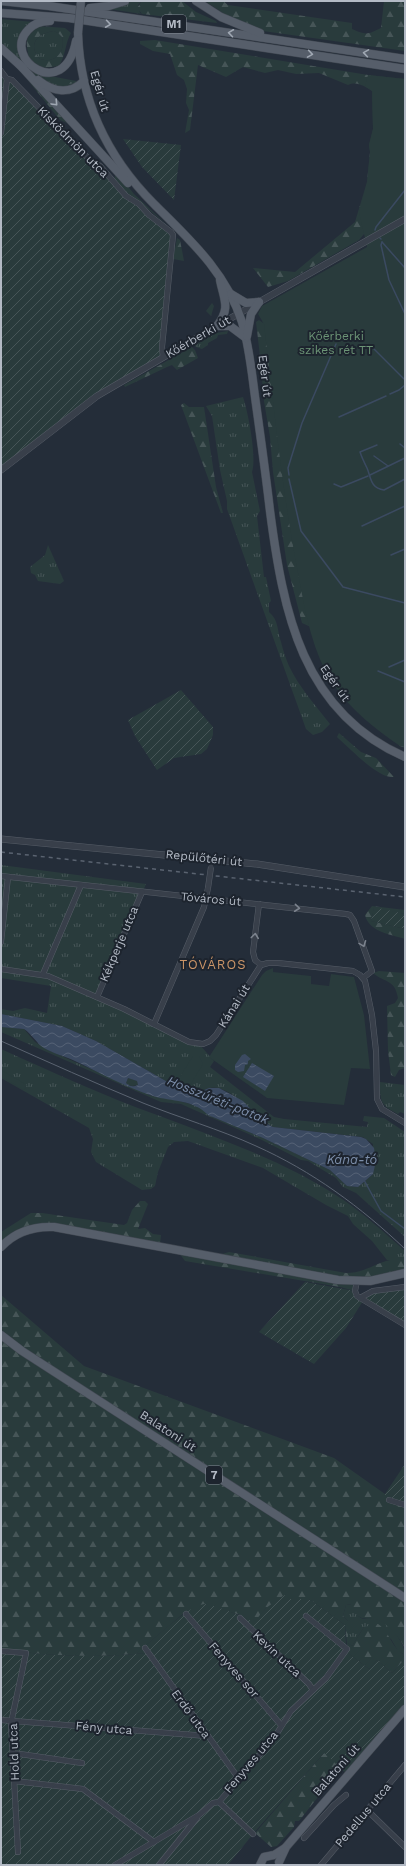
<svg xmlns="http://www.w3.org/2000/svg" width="406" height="1866" font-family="'Work Sans',sans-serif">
<defs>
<pattern id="grass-tufts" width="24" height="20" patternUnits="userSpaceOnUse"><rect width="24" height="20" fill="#293b3c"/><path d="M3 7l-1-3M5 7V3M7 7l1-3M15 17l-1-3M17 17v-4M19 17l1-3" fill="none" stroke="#465557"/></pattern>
<pattern id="forest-firs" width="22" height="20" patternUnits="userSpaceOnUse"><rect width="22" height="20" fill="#293b3c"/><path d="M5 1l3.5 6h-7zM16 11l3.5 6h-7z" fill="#465557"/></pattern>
<pattern id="garden-furrows" width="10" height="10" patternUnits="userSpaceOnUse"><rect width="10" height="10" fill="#293b3c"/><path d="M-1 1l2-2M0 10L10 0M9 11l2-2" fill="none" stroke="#465557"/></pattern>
<pattern id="water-waves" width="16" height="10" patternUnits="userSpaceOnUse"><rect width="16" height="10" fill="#3b4a61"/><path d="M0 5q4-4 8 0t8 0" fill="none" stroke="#556276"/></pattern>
</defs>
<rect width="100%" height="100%" fill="#242d39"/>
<g fill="url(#grass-tufts)">
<path d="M132 1H142L138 5 140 13 142 14 109 9Z"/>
<path d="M1 19 34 22 19 44 45 75 76 81V84C71 85 66 87 61 88 43 88 14 56 1 45Z"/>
<path d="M54 31 58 33 62 37C66 52 55 64 40 59 27 45 37 33 54 31Z"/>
<path d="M228 331 227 334 218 335 217 338 208 343V345L202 349 196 347 195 345 216 333Z"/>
<path d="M243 397C248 412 257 457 252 472L260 511 257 516 264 577H266L271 601 269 603V612C279 620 277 631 281 642 283 650 286 659 289 666 299 687 316 706 330 724L322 732 313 735 306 729 227 509V501L220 470 212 416 206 406Z"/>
<path d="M48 545 64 581 60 584 38 581 35 575 31 573 30 567 45 555Z"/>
<path d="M1 865 146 884 97 997 199 1044 214 1061 210 1067 274 1117 284 1119 367 1127 368 1122 363 1121 364 1116 384 1118 405 1132V1237L356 1193 343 1187 336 1178 308 1161 301 1160 262 1140 181 1104 161 1102 1 1032V1027L24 1029 35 1042 48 1050 152 1096 169 1098 197 1106 204 1109 208 1115 263 1138 330 1170 347 1186 358 1187 373 1174V1144L363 1137 273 1127C252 1117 241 1094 218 1088 208 1085 199 1095 185 1092L96 1041 62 1026 1 1014V1009L13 1011 25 1008 47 1013 51 986 1 978Z"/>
<path d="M1 1049C52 1072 104 1096 157 1115 220 1139 285 1161 342 1199 364 1214 385 1233 405 1251V1260H387L372 1241 353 1224 348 1216 326 1205 263 1168 188 1141 174 1142 168 1147 158 1172 155 1186 151 1189 142 1190 96 1162 91 1152 93 1139 89 1128 1 1078Z"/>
<path d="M128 1078 137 1081 138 1085C133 1086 130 1087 126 1083Z"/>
<path d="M380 1082 405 1085V1114L400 1112 398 1114C380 1105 380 1101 380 1082Z"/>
<path d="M352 1604C361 1627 364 1615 379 1620 390 1624 405 1643 405 1655L398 1651 391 1639 364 1627 352 1646 348 1643V1621L343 1616 346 1605Z"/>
</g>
<g fill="url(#forest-firs)" fill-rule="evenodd">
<path d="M142 1H182L196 12 216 21 217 23 142 14 137 8Z"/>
<path d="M205 1H223L228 5 352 23V29C366 35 367 35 381 28L384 1H405V51L256 30 232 19Z"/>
<path d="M38 26 65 28 71 33C65 43 66 55 59 66L42 68 29 58C26 40 24 39 38 26ZM54 31 58 33 62 37C66 52 55 64 40 59 27 45 37 33 54 31Z"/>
<path d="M155 40 368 75 405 79 364 234 359 240 288 281 268 287 253 268 295 272 355 222 367 182 370 152 369 145 373 129 372 91C364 86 357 81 348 85L319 73 296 74 278 70 265 73 243 67 226 77 198 65 190 130 185 133 189 110 186 103 187 89 184 80 177 75 170 54 153 51 140 44V41Z"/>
<path d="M26 78H29L68 121 67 123 60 120Z"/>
<path d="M47 78 71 82 73 83C66 86 53 85 45 80Z"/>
<path d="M118 174 134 194 168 226 141 203 130 197 114 180 115 176Z"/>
<path d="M177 238 180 240 184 261 173 259Z"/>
<path d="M212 303 214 306 211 316 206 311Z"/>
<path d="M260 312 405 705V748L400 746 313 628 302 623 287 565 273 472 270 437 264 401 260 356 256 322 259 320 263 323Z"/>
<path d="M192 347 195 350 198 358 177 370 172 365 167 367 125 387 124 385Z"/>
<path d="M184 403 189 407H204L216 487 223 513H221L181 405Z"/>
<path d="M339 733 361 752 376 758 394 777C378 779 351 749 339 739L337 737Z"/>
<path d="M372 906 405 910V914L374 908 371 921 405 929V939C390 934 369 932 365 915Z"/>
<path d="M379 971 405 973V1068L399 1070 395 1077 391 1075 388 1051 387 1006 395 1003 398 998C395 979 385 983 373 973Z"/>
<path d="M140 1201H145L148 1204 138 1229 145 1228 153 1234 161 1235 160 1244 44 1223 33 1225 1 1242V1232L31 1213H42L124 1225 127 1223 132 1210Z"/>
<path d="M177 1250 215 1256 229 1252 346 1273C362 1273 371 1266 386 1261 391 1259 399 1260 405 1260V1273L357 1281 355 1291 340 1287 185 1261Z"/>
<path d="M1 1295 84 1366 334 1458 385 1494V1497L405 1506V1649C402 1640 387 1623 378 1620 362 1616 360 1624 351 1604L346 1605 343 1616 348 1621V1643L352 1646 364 1627 378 1624C390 1632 392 1649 405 1655V1659L392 1673 377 1660 369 1669 348 1653 345 1625 309 1599H291L266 1608 254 1623 240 1615 205 1604 184 1613 145 1646 146 1653C98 1658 49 1657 1 1649Z"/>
<path d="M325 1752 341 1768 299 1821H295L294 1827 277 1846 271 1847 255 1833Z"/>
</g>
<g fill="#293b3c">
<path d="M368 75 405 79V747L400 746C375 729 351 710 334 685 312 653 305 610 298 573 282 491 274 407 264 324L258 314 262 306 367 247 359 212 367 182 370 152 369 145 373 129 372 91 365 86Z"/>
<path d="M273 968V972L311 976V984L329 986 331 974 354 977 364 1015 370 1069 351 1068 344 1105 267 1098 209 1057 262 975 266 971Z"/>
<path d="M193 1056H199L203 1064 187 1090 178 1084 180 1081 178 1080Z"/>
<path d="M1 1070 27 1085 24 1090 1 1077Z"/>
</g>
<g fill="url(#garden-furrows)">
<path d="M1 76 9 79 93 160 126 196 173 235 163 357 113 386 20 457 1 466Z"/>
<path d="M123 139 181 145 174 200 142 167Z"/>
<path d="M181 690 213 727V735L207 749 201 754 174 758 157 770 135 736 128 720Z"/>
<path d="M374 907 405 914V929L371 921Z"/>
<path d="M305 1282 355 1291 360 1298 368 1292 405 1287V1326L363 1301 346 1328 314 1364 259 1332Z"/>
<path d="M405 1464V1506L387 1500 385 1497V1494Z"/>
<path d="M284 1595 291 1599H309L345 1625 346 1645 351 1648 348 1653 369 1669 377 1660 392 1673 405 1659V1709L348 1775 324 1753 253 1834 228 1865H1V1649C49 1657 98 1658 146 1653L145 1646C158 1636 189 1605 205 1604 213 1604 246 1618 254 1622L266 1608Z"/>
</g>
<g fill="url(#water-waves)" fill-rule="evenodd">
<path d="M1 1014 62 1026 96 1041 185 1092 197 1093 209 1088H219L243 1101 263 1122 273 1127 361 1137 366 1139 374 1148 376 1161 373 1174 358 1187 347 1186 330 1170 263 1138 208 1115C193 1099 172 1102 153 1096 126 1087 100 1073 75 1061 65 1056 54 1054 44 1048 36 1043 32 1034 24 1029L1 1027ZM128 1078 137 1081 138 1085C133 1087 130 1087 126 1083Z"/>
<path d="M245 1054 251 1059 248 1061V1064L245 1065 244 1071 238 1072 235 1070V1065L242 1055Z"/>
<path d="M252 1063 274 1076 265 1091 243 1077Z"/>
</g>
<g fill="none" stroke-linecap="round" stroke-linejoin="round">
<g stroke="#3b4a61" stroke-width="1.5">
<path d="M375 230 376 227 405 190"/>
<path d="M380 238 381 239"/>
<path d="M382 242 381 245 389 280 405 314"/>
<path d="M382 242 405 268"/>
<path d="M372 347 405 380"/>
<path d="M390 394 399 390 405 385"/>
<path d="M339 417 386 396"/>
<path d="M400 444 405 448"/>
<path d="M377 445 360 452C362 458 364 462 367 468 371 477 370 488 384 490L405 479"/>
<path d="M374 456 388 466"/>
<path d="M289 475 288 468 302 423 336 344"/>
<path d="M370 475 405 458"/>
<path d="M289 479 301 531 343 587 405 603"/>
<path d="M334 484 341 487 368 476"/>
<path d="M362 526 405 506"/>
<path d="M391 555 405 549"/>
<path d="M389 667 405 660"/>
<path d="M378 671 405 682"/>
<path d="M364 1180 381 1211 405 1229"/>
</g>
<defs>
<g id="minor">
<path d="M1 71 7 79"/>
<path d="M7 79 12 80 88 158 100 166 126 196 139 204 149 215 171 232 173 235 162 347 163 357"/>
<path d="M1 133 7 79"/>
<path d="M1 876 346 914 350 915 354 921 372 971 363 978"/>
<path d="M259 904 253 952 255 960 261 965"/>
<path d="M1 942 8 877"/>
<path d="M1 969 48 976 124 1009 189 1042 203 1044 210 1041 216 1035 261 965 268 963H278L353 971 360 975 365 981 372 1015 376 1051 377 1099 382 1109 405 1123"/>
<path d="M43 974 81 885"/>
<path d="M97 997 142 892"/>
<path d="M154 1024 204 907 208 888"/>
<path d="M357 1281 355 1291 357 1296 405 1325"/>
<path d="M360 1298 373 1291 405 1287"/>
<path d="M389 1500 405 1505"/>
<path d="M186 1614 281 1725"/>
<path d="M240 1618 309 1684 313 1690"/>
<path d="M145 1648 239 1779"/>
<path d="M1 1651 26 1653 11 1723 18 1852"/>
<path d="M1 1720 207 1736"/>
<path d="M13 1753 82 1763"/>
<path d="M14 1781 83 1789 154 1842"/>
<path d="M219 1802 253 1834"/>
<path d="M367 1810 405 1847"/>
<path d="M304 1838 334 1805 346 1795"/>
<path d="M115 1865 199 1815 213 1803 219 1802 274 1738 291 1711 326 1678 347 1649 306 1616"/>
<path d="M159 1865 197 1818"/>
<path d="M321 1865 405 1765"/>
</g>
<g id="tertiary">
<path d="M1 470 97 396 217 326 405 219"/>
<path d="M1 839 257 864 405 887"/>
</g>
<g id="primary">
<path d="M1 1 49 6 405 59"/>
<path d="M196 1 221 17 260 33"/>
<path d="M90 8 109 6 125 1"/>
<path d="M1 13 69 18 405 69"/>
<path d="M50 21C41 21 34 23 28 30 1 58 64 104 76 41"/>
<path d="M78 33C80 99 107 157 154 204 189 239 226 272 242 322 250 349 252 376 256 404 261 440 266 476 270 511 283 611 302 712 405 757"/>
<path d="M1 48 23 68"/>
<path d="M19 64 128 183"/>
<path d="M38 80C53 92 70 95 84 81"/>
<path d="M231 294 246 303 259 302"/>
<path d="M217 326C231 308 224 300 220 280"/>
<path d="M217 326H230L246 338"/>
<path d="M247 336 251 314 259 302"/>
<path d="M1 1247C15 1232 34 1226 54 1227L338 1280 370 1281 405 1273"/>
<path d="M1 1335 22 1351 405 1598"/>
<path d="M279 1862 286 1847 405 1709"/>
<path d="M260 1865 264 1857 274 1855 285 1848"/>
</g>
</defs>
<use href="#minor" stroke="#565d67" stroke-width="6"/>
<use href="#tertiary" stroke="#565d67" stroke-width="7"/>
<use href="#primary" stroke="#414852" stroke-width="9"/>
<use href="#minor" stroke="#383f4a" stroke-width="5"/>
<use href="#tertiary" stroke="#383f4a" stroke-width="6"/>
<use href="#primary" stroke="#565e6a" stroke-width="8"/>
<path stroke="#5a6370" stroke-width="1" d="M1 1041C48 1062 95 1083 143 1103 180 1118 219 1129 256 1146 312 1171 361 1207 405 1249"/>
<path stroke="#5a6370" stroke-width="1.5" stroke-dasharray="4 4" stroke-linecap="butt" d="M1 852 405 897"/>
<defs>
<path id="minor-bridge" d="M208 888 211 867"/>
<path id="primary-bridge" d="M78 33 81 1"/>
</defs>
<use href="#minor-bridge" stroke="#565d67" stroke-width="6" stroke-linecap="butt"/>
<use href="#primary-bridge" stroke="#414852" stroke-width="9" stroke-linecap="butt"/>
<use href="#minor-bridge" stroke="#383f4a" stroke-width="5"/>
<use href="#primary-bridge" stroke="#565e6a" stroke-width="8"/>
</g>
<defs><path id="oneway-chevron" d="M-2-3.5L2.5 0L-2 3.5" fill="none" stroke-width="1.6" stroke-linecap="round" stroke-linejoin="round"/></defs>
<g stroke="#a0a8b3">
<use href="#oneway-chevron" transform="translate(108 24) rotate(8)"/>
<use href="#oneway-chevron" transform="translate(231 33) rotate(-172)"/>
<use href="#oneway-chevron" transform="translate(366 53) rotate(-171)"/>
<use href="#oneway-chevron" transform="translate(310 54) rotate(9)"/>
<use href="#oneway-chevron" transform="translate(55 103) rotate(47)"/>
</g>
<g stroke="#7c838e">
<use href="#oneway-chevron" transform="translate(297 908) rotate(6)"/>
<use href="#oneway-chevron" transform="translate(255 936) rotate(-83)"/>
<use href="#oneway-chevron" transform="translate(363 944) rotate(69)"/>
</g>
<g text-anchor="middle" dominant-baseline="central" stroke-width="4" stroke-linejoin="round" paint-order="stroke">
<g fill="#1d242e" stroke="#868d98" stroke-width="1">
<rect x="162" y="15" width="24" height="18" rx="3"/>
<rect x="206" y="1466" width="16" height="18" rx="3"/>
</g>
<g font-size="11" font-weight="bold" fill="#b3bac5">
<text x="174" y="24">M1</text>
<text x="214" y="1475">7</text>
</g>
<g font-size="12" fill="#b3bac5" stroke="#1d242e">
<text transform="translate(100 91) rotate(74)">Egér út</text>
<text transform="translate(73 142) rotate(45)">Kisködmön utca</text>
<text transform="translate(198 337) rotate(-30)">Kőérberki út</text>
<text transform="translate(265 376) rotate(83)">Egér út</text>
<text transform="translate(335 683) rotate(55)">Egér út</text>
<text transform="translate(204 858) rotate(6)">Repülőtéri út</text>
<text transform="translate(211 899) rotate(5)">Tóváros út</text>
<text transform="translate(119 944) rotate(-67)">Kékperje utca</text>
<text transform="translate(234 1006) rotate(-58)">Kánai út</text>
<text transform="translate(168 1431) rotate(33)">Balatoni út</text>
<text transform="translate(277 1654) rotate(43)">Kevin utca</text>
<text transform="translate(234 1670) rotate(49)">Fenyves sor</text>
<text transform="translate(191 1714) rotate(54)">Erdő utca</text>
<text transform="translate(104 1728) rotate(5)">Fény utca</text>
<text transform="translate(14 1752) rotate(-92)">Hold utca</text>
<text transform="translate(251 1762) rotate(-50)">Fenyves utca</text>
<text transform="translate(336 1770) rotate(-49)">Balatoni út</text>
<text transform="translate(363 1815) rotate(-50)">Pedellus utca</text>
</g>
<g font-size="12" fill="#6c9476" stroke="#1d242e">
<text x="336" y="336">Kőérberki<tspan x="336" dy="14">szikes rét TT</tspan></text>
</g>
<g font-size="13" letter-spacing="1" fill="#cb9568" stroke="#1d242e">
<text x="213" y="964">TÓVÁROS</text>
</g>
<g font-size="13" font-style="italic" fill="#7d8fab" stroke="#1d242e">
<text transform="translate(218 1100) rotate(22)">Hosszúréti-patak</text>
<text x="352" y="1159">Kána-tó</text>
</g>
</g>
<rect width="406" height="1866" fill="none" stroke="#b3bac5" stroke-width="4"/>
</svg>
